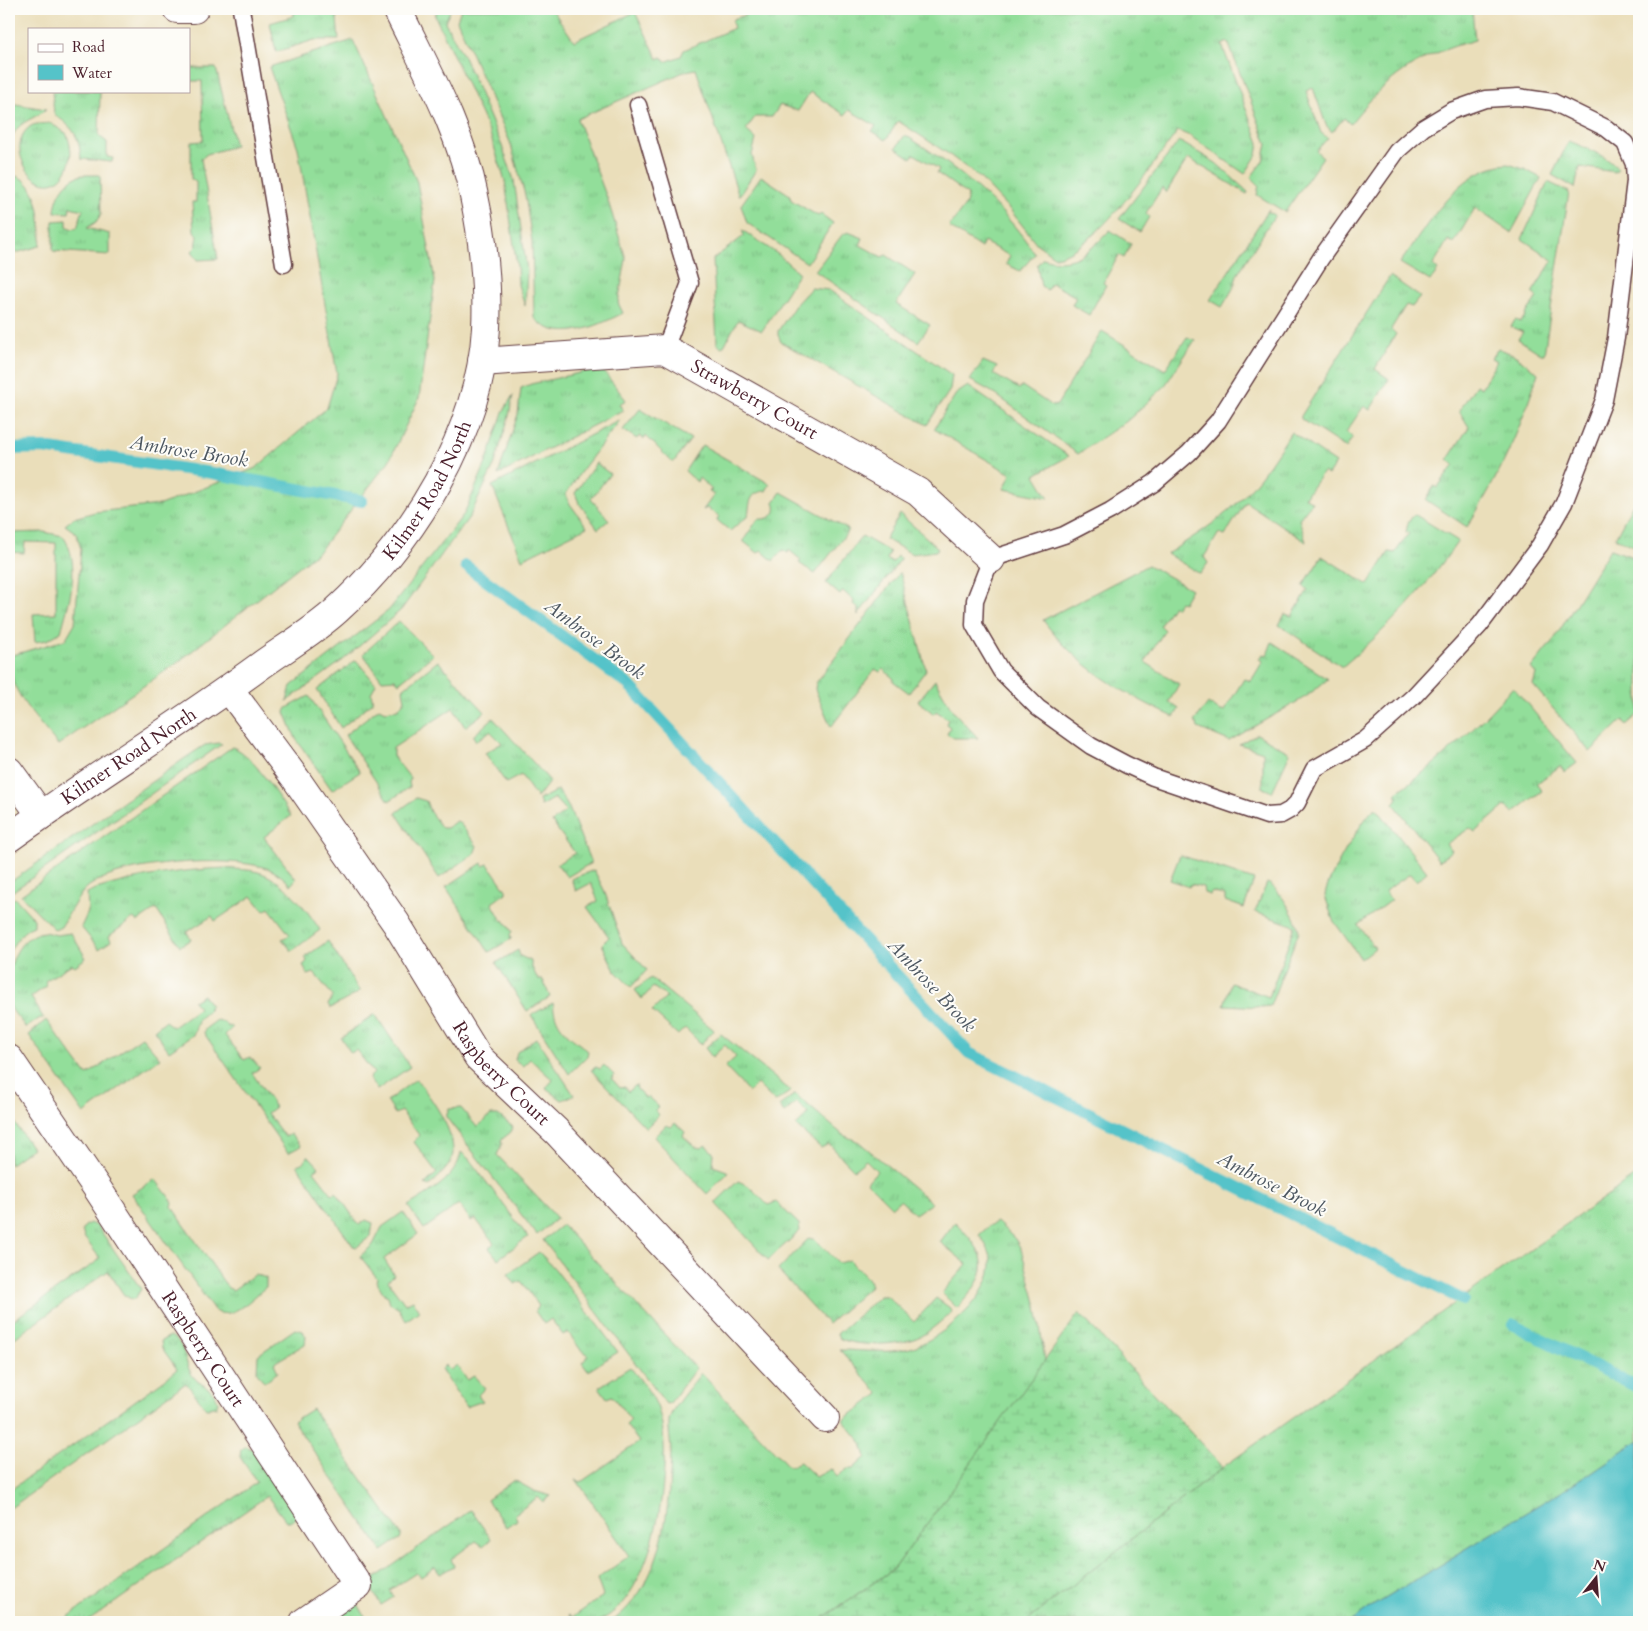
<svg xmlns="http://www.w3.org/2000/svg" width="1648" height="1631" font-family="Cardo,serif">
<defs>
<pattern id="grass-tufts" width="24" height="20" patternUnits="userSpaceOnUse" patternTransform="scale(1.25)"><rect width="24" height="20" fill="#92de9a"/><path d="M3 7l-1-3M5 7V3M7 7l1-3M15 17l-1-3M17 17v-4M19 17l1-3" fill="none" stroke="#7fbe85"/></pattern>
<pattern id="wetland-marsh" width="20" height="14" patternUnits="userSpaceOnUse" patternTransform="scale(1.25)"><rect width="20" height="14" fill="#92de9a"/><path d="M1 5h8M5 5V1M11 12h8M15 12V8" fill="none" stroke="#7fbe85"/></pattern>
</defs>
<rect width="100%" height="100%" fill="#fdfcf7"/>
<filter id="ink" filterUnits="userSpaceOnUse"><feTurbulence type="fractalNoise" baseFrequency=".02" numOctaves="2"/><feDisplacementMap in="SourceGraphic" scale="10" xChannelSelector="R" yChannelSelector="G"/><feConvolveMatrix kernelMatrix="1 2 1 2 8 2 1 2 1" color-interpolation-filters="sRGB"/></filter>
<filter id="wash" filterUnits="userSpaceOnUse"><feTurbulence type="fractalNoise" baseFrequency=".0096" numOctaves="4" result="noise"/><feDisplacementMap in="SourceGraphic" scale="20" xChannelSelector="R" yChannelSelector="G"/><feGaussianBlur stdDeviation="1.12" result="paint"/><feColorMatrix in="noise" values="0 0 0 0 0 0 0 0 0 0 0 0 0 0 0 0 0 1.4 0 .05"/><feComposite in="paint" operator="in"/></filter>
<g filter="url(#wash)">
<rect width="100%" height="100%" fill="#eadeba"/>
<g fill="url(#grass-tufts)" stroke="#6e7e62">
<path d="M294 9H336L339 40H314L276 52 270 23 294 16Z"/>
<path d="M437 9H451L445 22 465 59 502 146 514 180 527 271 525 306 518 285 517 267 505 181 490 134 435 16Z"/>
<path d="M461 9H552L574 41 635 12 658 59 662 57 665 62 681 56 684 50 734 28 732 22 733 19 745 15 753 9H1472L1475 40C1417 56 1387 77 1350 124L1344 118 1332 132 1326 125 1313 88 1306 91 1321 133 1328 138 1316 151 1323 157 1285 212 1257 195 1259 185 1251 177 1263 161 1267 144 1228 42 1222 45 1259 143 1257 155 1245 174 1190 136 1178 131C1152 164 1097 250 1055 257L1037 244 1011 211 980 178 947 153 898 121 886 140 872 131 876 126 849 110 845 115 810 92 798 111 780 105 772 117H755L746 130 756 139 752 155 756 170 739 196 696 69 686 71 577 119 607 198 626 259 618 303 623 313C596 327 558 344 534 318L532 241 525 195 510 142 457 20Z"/>
<path d="M353 40 417 182 435 281 419 398 389 461 320 550 177 663 58 745C36 717 9 694 9 656L65 640 75 623 81 549 76 533 65 525 74 518 95 512 160 505 256 468 327 408 337 374 298 148 269 67Z"/>
<path d="M189 68H216L235 146 207 154 201 159 218 259 198 260 192 251 196 247 198 236 194 231 192 202H196V181L191 179V142L203 141 202 84V81H189Z"/>
<path d="M52 91H100L99 136 107 142V157L113 158 112 162 81 159C79 134 73 128 54 114Z"/>
<path d="M9 103 46 109C28 124 16 119 9 147Z"/>
<path d="M50 123 66 133C72 146 73 160 65 173 41 207 0 147 31 126 36 123 45 124 50 123Z"/>
<path d="M905 135C956 166 1002 204 1035 254L1020 271 1006 264 1010 256 984 242 981 248 949 227 966 204 968 195 937 173 939 169 914 154 911 158 896 148Z"/>
<path d="M1179 141 1216 163 1248 192 1247 194 1188 158 1166 193 1162 188 1146 213 1149 217 1140 232 1119 219Z"/>
<path d="M1569 141C1582 146 1611 158 1618 169L1615 172 1580 167 1575 188 1552 175Z"/>
<path d="M1508 164 1524 169 1541 178 1511 233 1475 208 1454 243 1448 240 1433 265 1438 270 1430 281 1400 263C1427 227 1458 167 1508 164Z"/>
<path d="M9 175C39 176 41 218 41 240L40 246 9 255Z"/>
<path d="M83 175H100L101 214 96 222 87 228 110 234V255L53 251V221L67 220V226L72 229 77 228 83 210 70 207 69 213 55 212C56 195 66 178 83 175Z"/>
<path d="M761 176 790 195 791 200 818 216 821 214 833 223 807 263 747 223 741 205Z"/>
<path d="M1548 182 1569 192 1544 354H1541L1518 339 1523 332 1511 327 1515 320 1521 322 1537 297 1532 293 1553 260 1522 239Z"/>
<path d="M1269 209 1268 212 1275 215 1237 275 1234 287 1222 307 1210 300Z"/>
<path d="M742 230 779 255 799 273 762 331 738 320 724 346 721 347 717 344 713 259 744 236Z"/>
<path d="M1110 230 1131 244 1124 258 1119 255 1103 283 1106 285 1089 315 1072 305 1076 297 1051 283 1047 290 1041 286 1037 265 1043 258C1073 268 1090 251 1110 230Z"/>
<path d="M848 232 863 238 860 245 882 257 886 255 915 274 896 304 930 325 918 342 815 271 842 235Z"/>
<path d="M1390 276 1420 297 1412 307 1406 305 1391 329 1396 334 1375 369 1389 379 1370 410 1364 406 1346 432 1353 437 1346 448 1301 419V416Z"/>
<path d="M811 288 829 290 952 375 950 390 927 425 781 342 778 335V331L796 304Z"/>
<path d="M1102 331 1165 370 1187 337 1195 340 1164 387 1127 421 1078 454 992 392 970 380 983 361 997 367 993 374 1019 389 1022 386 1052 406 1057 405Z"/>
<path d="M1498 348 1516 356 1538 373C1520 431 1500 475 1467 527L1426 500 1434 486 1437 488 1454 465 1448 459 1469 427 1459 411 1476 385 1481 388 1497 361 1491 358Z"/>
<path d="M601 368 626 400 619 404 623 410 498 475 518 414 521 388 531 384Z"/>
<path d="M968 386 1069 456 1035 475 1049 498 1004 489 1011 474 934 429 956 394Z"/>
<path d="M513 395 509 416 494 466 470 516 401 610 342 661 287 701 291 686 389 610 464 514 486 463 503 412Z"/>
<path d="M640 409 691 439 673 463 646 436 644 439 639 436 637 439 623 430Z"/>
<path d="M620 420 580 473 566 494 570 504 587 527 522 559 492 486Z"/>
<path d="M1291 432 1336 463 1328 475 1323 472 1305 497 1312 502 1299 519 1306 542 1246 502 1225 535 1219 533 1204 557 1208 563 1200 574 1167 554C1191 538 1217 523 1238 502 1259 482 1275 457 1291 432Z"/>
<path d="M702 445 770 484 766 491C749 492 750 503 748 516L730 531 717 520 719 516 707 508 703 510 714 495 709 491 712 490 699 478 697 482 685 471Z"/>
<path d="M596 463 610 474 591 499 609 520 598 529 579 503 575 493Z"/>
<path d="M781 492 849 530 815 574 799 563 801 560 789 550 788 553 783 550 773 561 761 550 758 553 743 541 758 519C769 520 779 515 774 502Z"/>
<path d="M1639 492V548L1615 538Z"/>
<path d="M900 514 938 548 936 551 912 554 885 539Z"/>
<path d="M1414 514 1458 541C1426 589 1386 630 1342 667L1279 625 1285 614 1292 616 1308 590 1303 586 1322 556 1368 585 1389 552 1395 553 1409 533 1406 532 1408 523Z"/>
<path d="M44 532 63 536C82 564 69 602 61 632L47 640 35 642 33 614 56 613V543L25 542 24 553 9 552V533Z"/>
<path d="M862 536 890 552 887 559 892 563 897 556 901 559 858 615V608L853 604 854 601 843 591 840 595 826 583Z"/>
<path d="M1610 549 1639 559V714L1626 725 1623 720 1590 752 1533 685 1536 674 1531 668 1555 638Z"/>
<path d="M1148 565 1191 589 1183 603 1180 602 1176 608 1173 605 1160 625 1165 630 1145 662 1179 684 1169 702 1179 709 1174 717C1124 694 1076 666 1043 620Z"/>
<path d="M900 572 926 670 909 693 893 681 894 679 883 669 880 672 875 669 831 727 815 689 816 683Z"/>
<path d="M399 621 433 655 399 683 395 679 382 680 363 654Z"/>
<path d="M1272 642 1328 679 1307 696 1229 741 1198 728 1197 724 1194 722 1208 703 1220 711H1224L1244 679 1251 681 1263 661 1259 659 1263 654 1267 655Z"/>
<path d="M356 660 376 684 371 693 373 702 341 728 317 690Z"/>
<path d="M438 661 485 712 465 727 453 708 393 748V756L411 779 409 782 410 787 389 801 345 735 379 708 385 711 398 709 405 700 403 689Z"/>
<path d="M935 680 953 711 978 738H954L947 734 950 727 946 724 948 719 936 711 934 714 918 701Z"/>
<path d="M1513 687 1577 763 1565 772 1560 766 1536 784 1542 791 1513 813 1505 806 1475 832 1470 828 1446 844 1452 851 1439 861 1394 804 1398 798 1396 793C1438 763 1479 726 1513 687Z"/>
<path d="M309 696 360 772 332 790 296 739 285 712 287 708Z"/>
<path d="M493 718 550 781 537 798 521 775 506 783 485 753 502 743 490 731 476 741 473 736Z"/>
<path d="M1257 734 1290 753 1272 792 1263 788V752L1239 744Z"/>
<path d="M219 743 222 744 9 894V883L188 756 205 745Z"/>
<path d="M232 747C253 753 278 798 291 816L264 837 296 879 291 885C284 878 276 871 266 868 228 855 122 862 89 886 79 893 68 916 61 927L55 930 21 895Z"/>
<path d="M558 790 569 808 591 863 567 877 557 864 575 853 552 822 566 811 554 798 541 806 539 800Z"/>
<path d="M416 798 426 801 430 812 442 828H447L456 821 459 822 477 846 474 854 439 878 396 813Z"/>
<path d="M1374 809H1377L1427 872 1416 881 1410 874 1385 891 1391 900 1358 925 1375 948 1361 959 1333 920 1325 896C1326 880 1361 821 1374 809Z"/>
<path d="M1180 855 1254 880 1244 908 1225 901V896L1212 892 1210 895 1204 893 1203 887 1191 884 1189 887 1170 880Z"/>
<path d="M482 863 483 866 488 864 506 890V893L492 903 502 921 504 920 512 932 510 934 511 939 489 952 446 887Z"/>
<path d="M226 868C237 870 248 869 258 872 283 879 307 909 320 930L292 951 282 939 290 935 269 908 264 911 252 896 215 921 212 916 187 932 191 940 180 946 156 909 137 922 134 918 109 936 111 941 99 949 81 927 88 912 87 893 93 890C137 876 180 870 226 868Z"/>
<path d="M594 870 604 890 622 943 647 970 631 987 615 971 602 944 609 937 587 907 598 901 591 883 576 891 571 879Z"/>
<path d="M1267 883C1278 886 1297 919 1299 931L1270 1006 1262 1007 1224 1005 1231 983 1269 997 1295 926 1255 912Z"/>
<path d="M15 898 34 919V926C22 930 16 941 9 952V902Z"/>
<path d="M44 932 57 935 71 933 86 958 75 966 72 964 45 981 47 986 31 997 44 1019 40 1018 26 1028C21 1021 10 1010 9 1002 4 977 14 935 44 932Z"/>
<path d="M328 941 360 992 331 1008 328 1005 333 996 314 973 308 975 303 966 307 961 305 957Z"/>
<path d="M518 950 520 956 531 961V965L538 980H543L550 997 527 1011 496 963Z"/>
<path d="M651 978 714 1030 701 1044 685 1028 678 1035 652 1011 667 997 653 987 642 999 635 990Z"/>
<path d="M203 995 211 1006 208 1008 210 1009 199 1019 193 1035 169 1051 154 1030 165 1021 173 1027 199 1008 193 1001Z"/>
<path d="M553 1003C555 1029 570 1036 588 1051L587 1056 569 1074 531 1015Z"/>
<path d="M375 1014 410 1067 377 1090 369 1078 374 1073 356 1050 351 1053 341 1038Z"/>
<path d="M46 1020 87 1075 142 1037 160 1058 84 1114 29 1035Z"/>
<path d="M217 1020 224 1022 228 1027 230 1026 232 1028 225 1035 244 1060 250 1057 260 1068 252 1073 275 1107 267 1113 285 1137 291 1134 301 1146 288 1153 208 1039 204 1033 205 1029Z"/>
<path d="M721 1034 791 1091 775 1102 757 1084 749 1092 725 1067 736 1057 725 1045 712 1057 705 1048Z"/>
<path d="M536 1038 574 1095 562 1100 546 1088 553 1080 530 1059 523 1066 515 1060 517 1052Z"/>
<path d="M604 1065 614 1075 612 1079 620 1088 625 1087 628 1092 636 1085 637 1089 646 1099 648 1097 659 1107 655 1110 659 1115 646 1128 591 1070 596 1067 600 1069Z"/>
<path d="M416 1079C431 1097 463 1141 450 1163 445 1171 436 1180 429 1186L425 1184 437 1173 414 1142 419 1135 401 1111 395 1114 387 1101Z"/>
<path d="M795 1094 843 1135 859 1142 932 1203 915 1214 900 1200 892 1207 867 1182 877 1171 866 1160 854 1170 829 1144 821 1148 796 1126 808 1114 797 1102 784 1113 779 1106Z"/>
<path d="M461 1108 477 1127 491 1115H498L513 1127 511 1132 501 1140 502 1144 497 1155 557 1218 537 1235 446 1117 449 1109Z"/>
<path d="M9 1115 32 1148 9 1165Z"/>
<path d="M675 1123 685 1132 683 1136 695 1147 702 1148 705 1145 714 1153 713 1166 727 1171 728 1173 707 1194 654 1137 666 1125 671 1127Z"/>
<path d="M461 1152 469 1159 528 1237 498 1259 489 1248 494 1243 475 1218 471 1221 459 1204 424 1229 408 1206C429 1192 457 1179 461 1152Z"/>
<path d="M308 1155 319 1167 314 1171 332 1194 336 1192 359 1225 366 1220 373 1223 371 1236 357 1247 353 1246 297 1165 304 1162Z"/>
<path d="M1639 1173V1440L1586 1476 1374 1605 1351 1622H1026L1223 1467Z"/>
<path d="M155 1179 173 1202 172 1207 228 1288 233 1290 255 1274 266 1278V1287C253 1297 231 1323 214 1310L132 1194Z"/>
<path d="M738 1181 749 1186 768 1205 776 1202 799 1224 800 1231 768 1260 716 1204V1202Z"/>
<path d="M403 1212 418 1234 384 1259 394 1275 388 1281 405 1304 413 1300 419 1311 406 1321 399 1309 390 1303 388 1296 384 1294 376 1281 377 1278 360 1256 373 1245 382 1227Z"/>
<path d="M955 1222C990 1257 992 1271 957 1308L942 1293 967 1264 940 1242Z"/>
<path d="M997 1222 1015 1239 1021 1249 1037 1306 1045 1361 895 1568 817 1622H611C664 1584 669 1512 671 1452 671 1442 668 1431 669 1421 670 1409 693 1384 701 1373L789 1467 800 1462 816 1477 831 1469 837 1477 847 1469H853L866 1457 862 1443 843 1420 879 1394 840 1350C864 1350 887 1354 910 1348 942 1339 994 1296 991 1259 990 1250 984 1242 979 1235L989 1226Z"/>
<path d="M90 1223 98 1227 141 1289 135 1299H131L124 1295 108 1271 9 1342V1323L99 1260V1257L84 1237 82 1230 86 1225Z"/>
<path d="M562 1225 696 1368 670 1403 666 1404 543 1240Z"/>
<path d="M809 1238 816 1240 839 1263 849 1260 869 1280 871 1286 828 1324 778 1270Z"/>
<path d="M539 1252 555 1269 618 1352 588 1371 582 1363 589 1355 580 1349 568 1332 563 1335 551 1319 544 1324 535 1311 539 1306 521 1281 515 1284 508 1274Z"/>
<path d="M880 1296H887L914 1322 936 1298 950 1308 952 1312C942 1320 932 1330 921 1336 904 1345 856 1348 839 1338L837 1334Z"/>
<path d="M295 1329 303 1331 306 1337 305 1344 274 1363 278 1372 264 1382 257 1372 258 1355Z"/>
<path d="M170 1336C186 1342 184 1363 192 1375 200 1387 214 1386 218 1402L216 1407 206 1408 186 1383 9 1509V1491L164 1380 177 1369 162 1348 161 1341Z"/>
<path d="M445 1365 450 1370 457 1365 467 1380 474 1376 485 1388 478 1395 483 1401 466 1407 441 1369Z"/>
<path d="M630 1367C641 1381 654 1395 659 1412 675 1463 655 1602 596 1622 590 1624 580 1622 573 1622L569 1615 573 1617 603 1596 597 1579 629 1556 576 1479 581 1482 639 1442 626 1425 631 1420 612 1396 607 1398 599 1387Z"/>
<path d="M312 1409 401 1534V1538L382 1551 293 1421Z"/>
<path d="M246 1446 253 1450 297 1514 293 1521H286L267 1496 87 1622H61L257 1482 240 1457 241 1449Z"/>
<path d="M514 1480 534 1491 551 1496 543 1502 538 1497 515 1514 517 1520 506 1527 487 1500Z"/>
<path d="M471 1510 491 1539 483 1546 476 1541 451 1559 454 1566 440 1574 435 1567 421 1577 416 1573 390 1590 394 1597 381 1605 368 1583Z"/>
<path d="M352 1594 365 1616 358 1622 353 1616 344 1622H313Z"/>
</g>
<path fill="url(#wetland-marsh)" stroke="#6e7e62" d="M1079 1313 1223 1467 1026 1622H817L895 1568Z"/>
<path fill="#55c3c9" stroke="#50717a" d="M1639 1440V1622H1351L1374 1605 1586 1476Z"/>
<g fill="none" stroke-linecap="round" stroke-linejoin="round">
<g stroke="#55c3c9" stroke-width="12">
<path d="M9 449 43 448 212 473 362 501"/>
<path d="M466 566 629 685 969 1053 1463 1300"/>
<path d="M1514 1325 1639 1388"/>
</g>
</g>
</g>
<g filter="url(#ink)">
<g fill="none" stroke-linecap="round" stroke-linejoin="round">
<defs>
<g id="lane">
<path d="M241 9 284 264"/>
<path d="M1518 97 1553 102 1606 128 1625 143 1634 164 1635 181 1616 338 1604 400 1564 503 1540 545 1480 625 1414 696 1365 740 1314 769 1297 803 1290 810 1281 815 1267 816 1153 777 1127 765 1091 746 1038 708 1001 671 974 625 975 600 991 559 1064 535 1110 511 1154 483 1189 453 1218 421 1321 258 1397 151 1423 128 1451 111 1485 99Z"/>
<path d="M638 105 690 283 665 349"/>
</g>
<g id="street">
<path d="M177 9H194"/>
<path id="s1" d="M482 362 665 349 918 492 991 559"/>
<path id="s2" d="M229 689 296 779 396 923 478 1057 556 1131 825 1418"/>
<path d="M9 771 41 815"/>
<path id="s3" d="M9 838C91 779 178 726 260 666 285 648 314 631 337 610 413 541 480 433 486 328 488 287 483 237 474 196 461 130 426 69 397 9"/>
<path id="s4" d="M9 1059 97 1188 358 1585 304 1622"/>
</g>
</defs>
<use href="#lane" stroke="#623c40" stroke-width="19"/>
<use href="#street" stroke="#623c40" stroke-width="30"/>
<use href="#lane" stroke="#fff" stroke-width="16"/>
<use href="#street" stroke="#fff" stroke-width="28"/>
</g>
</g>
<g text-anchor="middle" dominant-baseline="central" stroke-width="4" stroke-linejoin="round" paint-order="stroke">
<g font-size="19" fill="#4a1f2b" stroke="#fdfcf7">
<text stroke="none"><textPath href="#s1" startOffset="286">Strawberry Court</textPath></text>
<text stroke="none"><textPath href="#s3" startOffset="551">Kilmer Road North</textPath></text>
<text stroke="none"><textPath href="#s3" startOffset="145">Kilmer Road North</textPath></text>
<text stroke="none"><textPath href="#s2" startOffset="472">Raspberry Court</textPath></text>
<text stroke="none"><textPath href="#s4" startOffset="349">Raspberry Court</textPath></text>
</g>
<g font-size="20" font-style="italic" fill="#4e5862" stroke="#fdfcf7">
<text transform="translate(189 451) rotate(9)">Ambrose Brook</text>
<text transform="translate(595 639) rotate(37)">Ambrose Brook</text>
<text transform="translate(932 985) rotate(47)">Ambrose Brook</text>
<text transform="translate(1272 1184) rotate(27)">Ambrose Brook</text>
</g>
</g>
<rect width="1648" height="1631" fill="none" stroke="#fdfcf7" stroke-width="30"/>
<rect x="28" y="28" width="162" height="65" fill="#fdfcf7" stroke="#b5a4a5"/>
<rect x="38" y="44" width="25" height="8" fill="#ffffff" stroke="#b5a4a5"/>
<text x="72" y="52" font-size="15" fill="#4a1f2b">Road</text>
<rect x="38" y="65" width="25" height="15" fill="#55c3c9" stroke="#b5a4a5"/>
<text x="72" y="78" font-size="15" fill="#4a1f2b">Water</text>
<g transform="translate(1596 1578) rotate(17)" stroke="#fdfcf7" stroke-width="4" paint-order="stroke">
<path d="M0-4L9 19L0 12L-9 19Z" fill="#4a1f2b"/>
<text y="-8" font-size="14" font-weight="bold" text-anchor="middle" fill="#4a1f2b">N</text>
</g>
</svg>
